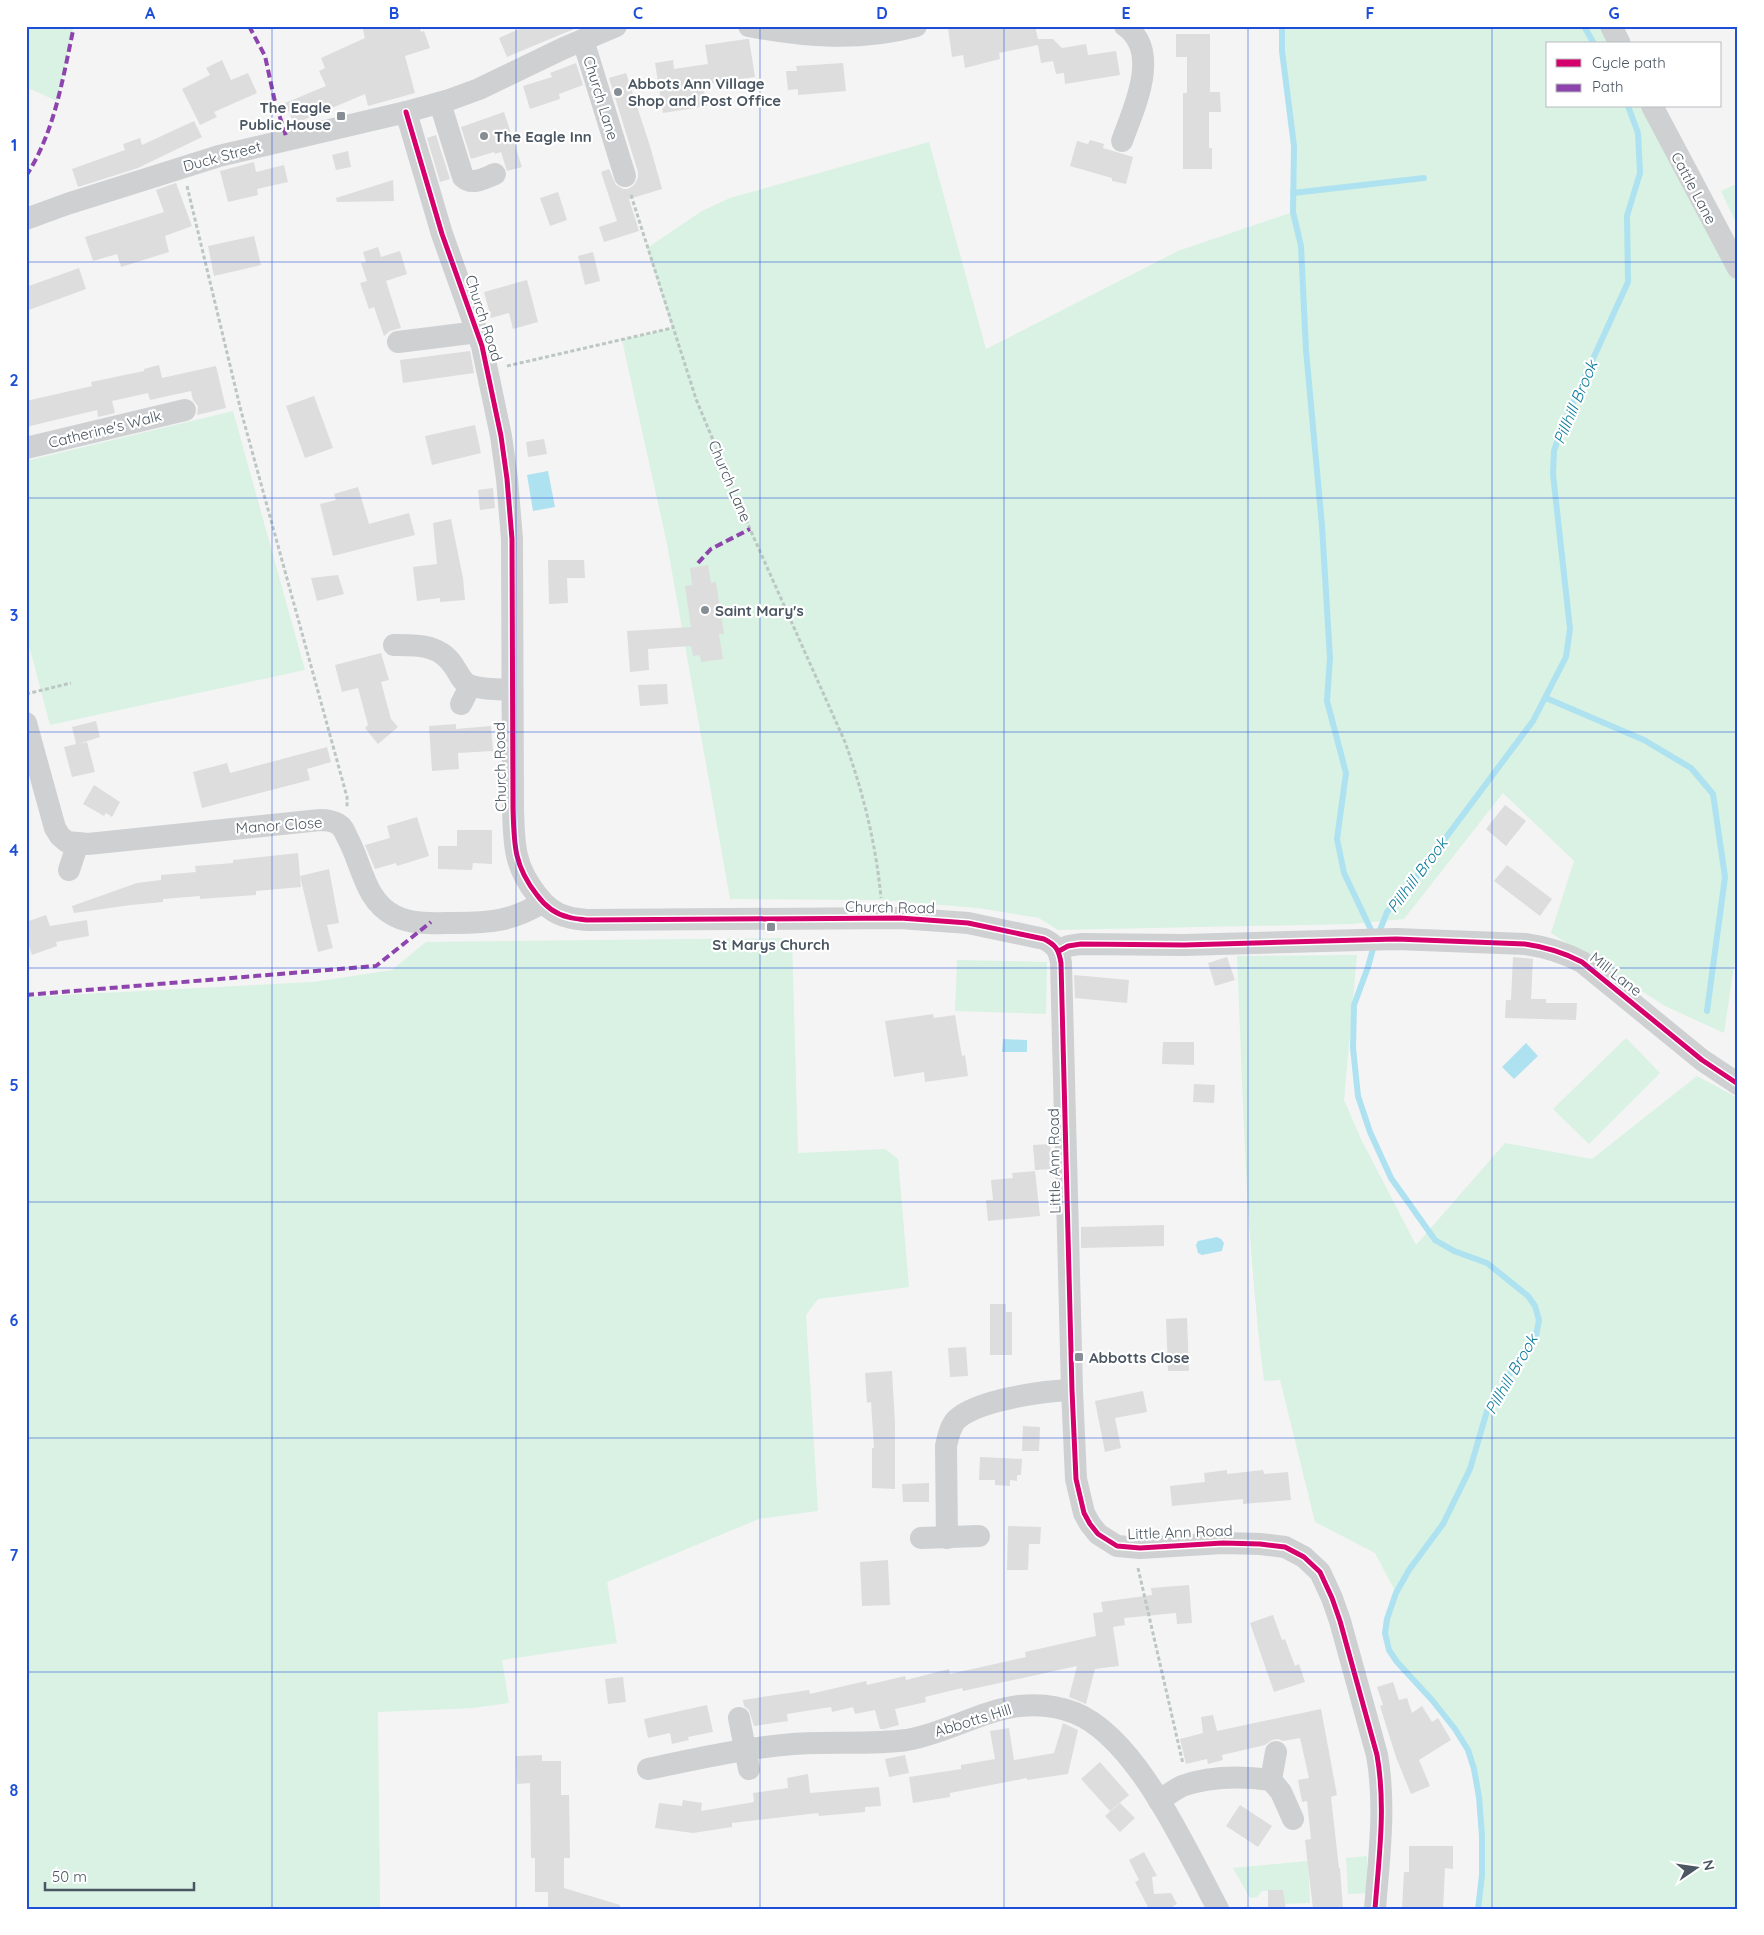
<svg xmlns="http://www.w3.org/2000/svg" width="1764" height="1935" font-family="Quicksand,sans-serif">
<rect width="100%" height="100%" fill="#f4f4f4"/>
<g fill="#d9f2e3">
<path d="M26 26H74L57 101 26 87Z"/>
<path d="M1282 26H1600L1609 44H1548V106H1643L1738 287V940L1724 1033 1665 1006 1551 933 1574 861 1503 793 1404 919 1351 924 1058 930 1039 918 978 908 881 900 730 899 667 544 622 340 672 328 647 248 702 211 730 198 929 142 986 349 1178 251 1293 212 1294 146 1282 51Z"/>
<path d="M1738 183V227L1721 191Z"/>
<path d="M233 411 305 670 50 725 26 634V461Z"/>
<path d="M792 938 798 1153 885 1149 898 1159 909 1287 818 1299 806 1315 818 1511 759 1519 607 1582 617 1643 502 1660 509 1703 473 1708 378 1712 380 1909H26V997L313 982 392 970 426 942Z"/>
<path d="M1357 955 1344 1100 1361 1139 1416 1245 1505 1143 1592 1159 1697 1076 1738 1098V1909H1478C1482 1867 1484 1825 1477 1783 1475 1772 1473 1760 1468 1750 1460 1732 1445 1715 1433 1700 1416 1681 1386 1661 1385 1633 1384 1620 1392 1605 1396 1593L1375 1553 1315 1522 1280 1380 1264 1381C1246 1240 1243 1098 1237 956Z"/>
<path d="M957 960 1047 962 1046 1014 955 1011Z"/>
<path d="M1626 1038 1660 1073 1589 1144 1553 1109Z"/>
<path d="M1367 1856V1893L1348 1894 1346 1858Z"/>
<path d="M1308 1861 1310 1903 1284 1904 1283 1890 1262 1891 1257 1897 1250 1898 1233 1868Z"/>
</g>
<g fill="#aee2f0">
<path d="M548 471 555 507 533 511 527 475Z"/>
<path d="M1003 1039 1027 1040V1052H1002Z"/>
<path d="M1526 1043 1538 1056 1514 1079 1502 1067Z"/>
<path d="M1217 1237 1221 1239 1224 1243 1222 1251 1202 1255 1198 1253 1196 1245 1198 1241Z"/>
</g>
<g fill="none" stroke-linecap="round" stroke-linejoin="round">
<g stroke="#aee2f0" stroke-width="6">
<path d="M1282 26V51L1294 146 1293 212 1301 246 1306 350 1322 526 1330 658 1327 701 1346 773 1337 839 1344 873 1373 934"/>
<path d="M1584 26 1594 44"/>
<path d="M1293 193 1424 178"/>
<path d="M1546 698 1644 740 1691 768 1713 794 1725 877 1707 1011"/>
<path d="M1378 935 1387 912 1412 883 1533 721 1566 657 1570 629 1553 474 1554 451 1562 427 1628 282 1627 216 1640 173 1638 133 1628 106"/>
<path d="M1374 945 1368 967 1354 1005 1353 1048 1358 1096 1370 1132 1391 1178 1435 1240 1454 1251 1487 1263 1528 1296 1535 1306 1539 1320 1536 1336 1522 1354 1487 1411 1470 1469 1443 1524 1409 1570 1396 1593 1387 1619 1385 1633 1389 1650 1397 1662 1432 1700 1455 1729 1468 1750 1474 1769 1479 1797 1482 1836V1875L1478 1909"/>
</g>
</g>
<g fill="#ddddde">
<path d="M362 26H419L421 32 424 31 430 48 405 56 415 93 368 106 365 94 294 124 285 103 326 86 319 71 325 68 321 58 365 38Z"/>
<path d="M526 26H579V27L507 57 499 38Z"/>
<path d="M961 26H1035L1038 39H1053L1062 48 1086 44 1088 55 1116 51 1120 75 1065 84 1064 73 1056 74 1053 61 1041 63 1038 45 999 53 1000 59 965 68 963 55 952 57 948 28Z"/>
<path d="M1176 34H1210V92H1220L1221 112H1209V148H1212V169H1183V93H1187V57H1176Z"/>
<path d="M747 39H749L755 77 708 84 709 90 704 91 707 106 663 113 655 63 673 60 674 69 708 64 705 45Z"/>
<path d="M222 60 231 80 248 73 257 93 214 112 217 117 200 125 182 89 210 75 206 68Z"/>
<path d="M576 63 583 85 559 94 560 99 530 109 523 86 552 77 550 73Z"/>
<path d="M843 63 846 91 798 95V89L788 90 786 71H797L796 66Z"/>
<path d="M626 73 650 146 662 189 629 199 639 231 604 242 599 227 617 221 601 172 609 169 616 185 623 189H628L634 185 638 178V172L609 78Z"/>
<path d="M504 112 522 167 507 171 501 152 495 154 494 152 471 159 461 127Z"/>
<path d="M194 121 202 137 138 168 78 187 72 169 125 150 123 144 140 138 142 145Z"/>
<path d="M436 135 450 179 440 182 427 138Z"/>
<path d="M1090 140 1104 144 1103 148 1133 157 1126 184 1112 181V178L1070 166 1077 141 1088 144Z"/>
<path d="M348 151 351 167 336 170 332 155Z"/>
<path d="M254 162 256 172 284 165 288 182 257 189 258 195 228 202 220 171Z"/>
<path d="M393 180 394 201 337 202 336 198Z"/>
<path d="M176 183 192 226 165 236 169 252 121 267 117 254 93 261 85 237 164 212 156 190Z"/>
<path d="M558 192 567 220 550 226 540 198Z"/>
<path d="M254 236 261 265 214 276 208 246Z"/>
<path d="M378 247 381 257 400 251 407 274 386 281 401 328 390 331 384 336 374 307 369 309 360 283 367 281 361 263 366 262 363 252Z"/>
<path d="M593 252 600 281 585 285 578 256Z"/>
<path d="M79 268 86 289 26 311V287Z"/>
<path d="M527 280 538 322 513 329 509 313 491 318 484 292Z"/>
<path d="M470 351 474 373 403 383 400 360Z"/>
<path d="M159 365 162 378 216 366 226 408 197 415 198 406 193 400 191 391 150 400 148 393 112 401 115 413 98 417 97 410 26 427V401L92 386 91 382 144 371V369Z"/>
<path d="M314 396 333 448 305 458 286 406Z"/>
<path d="M475 425 481 453 432 465 425 436Z"/>
<path d="M544 439 547 454 528 457 526 442Z"/>
<path d="M358 487 369 524 409 513 415 535 333 556 320 504 336 500 334 494Z"/>
<path d="M493 488 495 508 480 510 478 490Z"/>
<path d="M451 519 463 578 465 600 440 602V598L417 601 413 567 437 564 433 523Z"/>
<path d="M548 560H584L585 578H567L568 603 549 604Z"/>
<path d="M708 565 711 583 716 582 724 634H719L723 659 701 662 700 655 693 656 691 646 648 649 649 670 630 672 627 631 691 627 685 586 692 585 690 568Z"/>
<path d="M338 575 344 594 317 601 311 578Z"/>
<path d="M381 653 389 680 381 682 391 719 398 727 378 744 365 728 368 725 358 688 342 692 335 665Z"/>
<path d="M667 684 668 704 640 706 638 685Z"/>
<path d="M96 721 100 737 78 744 87 742 95 772 72 777 64 747 76 744 72 727Z"/>
<path d="M456 724V729L491 726 493 751 458 753 459 769 432 771 429 726Z"/>
<path d="M327 747 331 762 307 769 310 780 202 808 193 772 227 763 230 773Z"/>
<path d="M94 785 120 802 112 817 106 813 104 816 83 804Z"/>
<path d="M1505 805 1526 821 1506 846 1486 829Z"/>
<path d="M417 817 429 856 397 866 396 863 375 869 365 845 390 838 387 826Z"/>
<path d="M457 830H492V864L473 863 472 870 438 869V846H457Z"/>
<path d="M298 853 300 876 329 869 339 923 327 925 333 948 318 952 300 876 301 887 256 891V895L200 899V896L163 899V902L131 905 74 913 72 906 137 883 161 880V875L196 872 195 866 233 863V860Z"/>
<path d="M1507 865 1552 899 1540 916 1494 881Z"/>
<path d="M46 915 50 926 87 920 89 936 56 942 57 946 32 955 26 937V922Z"/>
<path d="M1227 957 1235 980 1215 986 1208 963Z"/>
<path d="M1513 957 1533 959 1531 999H1546V1003H1577L1576 1020 1505 1018 1506 1000H1511Z"/>
<path d="M1074 975 1129 980 1127 1003 1075 998Z"/>
<path d="M933 1014 934 1018 955 1015 962 1056 965 1055 968 1076 925 1082 924 1072 894 1077 885 1021Z"/>
<path d="M1163 1042H1194V1065L1162 1064Z"/>
<path d="M1194 1084 1215 1085 1214 1103 1193 1102Z"/>
<path d="M1050 1144 1053 1169 1035 1170 1033 1145Z"/>
<path d="M1035 1171 1040 1216 988 1221 986 1200H993L991 1180 1013 1178 1012 1173Z"/>
<path d="M1164 1225V1246L1081 1248V1227Z"/>
<path d="M990 1304H1006V1312H1012V1355H990Z"/>
<path d="M1187 1318 1189 1371H1168L1166 1319Z"/>
<path d="M966 1347 968 1376 950 1377 948 1348Z"/>
<path d="M892 1371 895 1424V1489L872 1488V1448H874L871 1402 867 1403 865 1373Z"/>
<path d="M1143 1391 1147 1412 1115 1418 1121 1448 1105 1452 1095 1401Z"/>
<path d="M1023 1426 1040 1427 1039 1451H1022Z"/>
<path d="M980 1457 1022 1459 1021 1475H1017V1481L1010 1480V1486L995 1485V1480H979Z"/>
<path d="M1227 1470V1474L1263 1470 1264 1474 1288 1472 1291 1500 1243 1504V1499L1172 1506 1170 1486 1205 1482 1204 1473Z"/>
<path d="M929 1483V1502H903L902 1484Z"/>
<path d="M1008 1526 1041 1527 1040 1544H1029L1028 1570H1007Z"/>
<path d="M888 1560 890 1605 862 1606 860 1562Z"/>
<path d="M1189 1585 1192 1623 1177 1624 1176 1613 1124 1618 1125 1625 1113 1627 1119 1666 1095 1669 1086 1704 1069 1697 1077 1666 963 1691 962 1688 925 1697 926 1702 895 1709 899 1725 884 1729H880L875 1710 855 1714 853 1707 832 1712 831 1707 787 1714 788 1721 754 1726 749 1710 744 1706 743 1700 809 1690 810 1694 866 1681 867 1685 905 1676 906 1680 949 1669 950 1674 1026 1657 1025 1652 1096 1636 1093 1613 1103 1612 1101 1602 1152 1595 1151 1588Z"/>
<path d="M1273 1615 1282 1640 1285 1639 1295 1666 1299 1664 1305 1682 1274 1692 1250 1623Z"/>
<path d="M623 1677 626 1702 608 1704 605 1679Z"/>
<path d="M1393 1682 1399 1700 1407 1698 1412 1713 1422 1706 1432 1722 1438 1718 1451 1740 1419 1760 1430 1786 1411 1794 1396 1757 1380 1706 1383 1705 1377 1687Z"/>
<path d="M707 1705 713 1732 688 1737 689 1740 672 1744 670 1733 648 1738 644 1719Z"/>
<path d="M1321 1709 1337 1795 1331 1797 1339 1868H1340L1343 1909H1313L1305 1840 1311 1839 1307 1801 1302 1802 1298 1780 1309 1778 1300 1738 1283 1741 1278 1739 1272 1740 1265 1745 1222 1755 1223 1760 1208 1764 1207 1759 1186 1764 1180 1739 1203 1733 1201 1717 1213 1715 1217 1731Z"/>
<path d="M1063 1723 1078 1730 1068 1774 1027 1780V1778L950 1793V1797L913 1803 909 1777 961 1769V1765L995 1759 990 1731 1009 1728 1014 1760 1054 1753Z"/>
<path d="M542 1755V1761H561V1795H569L570 1858H564V1888L620 1905V1909H548V1892H535V1858H531L530 1783 517 1784 516 1756Z"/>
<path d="M905 1755 909 1773 889 1777 885 1759Z"/>
<path d="M1100 1762 1129 1795 1110 1811 1081 1779Z"/>
<path d="M808 1774 810 1793 879 1787 881 1806 865 1807V1812L819 1816 818 1813 732 1823V1827L693 1833 655 1828 659 1803 682 1806 683 1800 702 1803 701 1811 754 1802 753 1793 788 1788 787 1778Z"/>
<path d="M1120 1803 1135 1818 1120 1832 1105 1816Z"/>
<path d="M1240 1805 1272 1826 1258 1847 1226 1826Z"/>
<path d="M1409 1846H1453V1869L1445 1868 1443 1909H1402L1404 1872H1409Z"/>
<path d="M1144 1852 1157 1876 1152 1877 1154 1894 1171 1893 1177 1904 1169 1909H1149L1135 1882 1139 1880 1129 1860Z"/>
<path d="M1268 1890H1283L1286 1909H1268Z"/>
</g>
<g fill="none" stroke-linecap="round" stroke-linejoin="round">
<g stroke="#bcc7c4" stroke-width="3" stroke-dasharray="4 2.5" stroke-linecap="butt">
<path d="M187 186 241 411 347 797V807"/>
<path d="M631 195 696 399 750 529 845 742C863 792 876 844 881 898"/>
<path d="M507 366 672 328"/>
<path d="M26 694 71 683"/>
<path d="M1138 1568 1183 1764"/>
</g>
<g stroke="#ced0d2" stroke-width="22">
<path d="M749 26C805 37 860 41 916 26"/>
<path d="M1611 26 1620 44"/>
<path d="M583 40 625 176"/>
<path d="M440 103 463 177C472 186 485 178 495 174"/>
<path d="M1652 106 1738 268"/>
<path d="M406 112 442 234 482 346 501 436 507 479 512 539 513 808C514 845 514 866 537 895 545 906 555 914 568 917 574 919 581 919 587 920L900 918 968 923 1044 939C1056 945 1059 950 1061 963L1072 1390 1076 1479 1084 1513 1090 1524 1098 1534 1117 1546 1140 1548 1223 1543 1260 1544 1285 1547 1304 1557 1320 1572 1332 1598 1340 1621 1377 1755C1386 1806 1379 1857 1375 1909"/>
<path d="M1122 141C1133 110 1162 51 1125 26"/>
<path d="M26 219 67 204 219 156 406 112 449 100 479 89 564 48 616 26"/>
<path d="M398 342 478 332"/>
<path d="M26 448 185 410"/>
<path d="M394 645C418 645 441 644 455 668 459 674 462 682 469 685 481 690 499 689 512 690"/>
<path d="M461 704 470 686"/>
<path d="M26 723 55 828 60 836 67 842 88 844 320 820C326 820 333 821 338 824 343 827 345 832 347 837 362 863 364 901 395 916 412 925 436 923 455 923 491 923 511 921 542 903"/>
<path d="M69 870 78 843"/>
<path d="M1059 951 1068 946 1081 944 1184 945 1396 939 1525 944C1546 947 1563 952 1582 962L1702 1060 1738 1084"/>
<path d="M921 1538 979 1536"/>
<path d="M947 1538 946 1446C948 1437 950 1427 956 1420 977 1400 1043 1391 1072 1390"/>
<path d="M739 1718 749 1769"/>
<path d="M1276 1752 1271 1780 1281 1792 1293 1819"/>
<path d="M648 1769C696 1759 744 1748 793 1744 831 1741 869 1745 907 1740 946 1733 980 1711 1019 1706 1037 1704 1058 1706 1075 1713 1137 1738 1187 1851 1218 1909"/>
<path d="M1159 1801C1166 1796 1174 1790 1182 1786 1210 1776 1242 1776 1271 1780"/>
</g>
<g stroke="#8e44ad" stroke-width="4" stroke-dasharray="8 4" stroke-linecap="butt">
<path d="M249 26 265 56 275 102 287 139"/>
<path d="M26 176C55 132 63 77 74 26"/>
<path d="M698 563 711 549 750 529"/>
<path d="M26 995 376 966 431 922"/>
</g>
<defs>
<g id="cycleway">
<path d="M406 112 442 234 482 346 501 436 507 479 512 539 513 808C514 845 514 866 537 895 545 906 555 914 568 917 574 919 581 919 587 920L900 918 968 923 1044 939C1056 945 1059 950 1061 963L1072 1390 1076 1479 1084 1513 1090 1524 1098 1534 1117 1546 1140 1548 1223 1543 1260 1544 1285 1547 1304 1557 1320 1572 1332 1598 1340 1621 1377 1755C1386 1806 1379 1857 1375 1909"/>
<path d="M1059 951 1068 946 1081 944 1184 945 1396 939 1525 944C1546 947 1563 952 1582 962L1702 1060 1738 1084"/>
</g>
</defs>
<use href="#cycleway" stroke="#fff" stroke-width="8"/>
<use href="#cycleway" stroke="#d6006c" stroke-width="5"/>
</g>
<path fill="none" stroke="#1d4ed8" stroke-width="1" stroke-opacity="0.55" d="M272 26V1909M516 26V1909M760 26V1909M1004 26V1909M1248 26V1909M1492 26V1909M26 262H1738M26 498H1738M26 732H1738M26 968H1738M26 1202H1738M26 1438H1738M26 1672H1738"/>
<g fill="#868d94" stroke="#fff" stroke-width="2">
<circle cx="618" cy="92" r="5"/>
<rect x="336" y="111" width="10" height="10" rx="2.5"/>
<circle cx="484" cy="136" r="5"/>
<circle cx="705" cy="610" r="5"/>
<rect x="766" y="922" width="10" height="10" rx="2.5"/>
<rect x="1074" y="1352" width="10" height="10" rx="2.5"/>
</g>
<g text-anchor="middle" dominant-baseline="central" stroke-width="4.5" stroke-linejoin="round" paint-order="stroke">
<g font-size="15" font-weight="bold" fill="#4a5661" stroke="#fff" text-anchor="start">
<text x="628" y="83">Abbots Ann Village<tspan x="628" dy="17">Shop and Post Office</tspan></text>
<text x="331" y="107" text-anchor="end">The Eagle<tspan x="331" dy="17">Public House</tspan></text>
<text x="494" y="136">The Eagle Inn</text>
<text x="715" y="610">Saint Mary's</text>
<text x="771" y="944" text-anchor="middle">St Marys Church</text>
<text x="1089" y="1357">Abbotts Close</text>
</g>
<g font-size="15" fill="#4a5661" stroke="#fff">
<text transform="translate(601 98) rotate(73)">Church Lane</text>
<text transform="translate(222 156) rotate(-15)">Duck Street</text>
<text transform="translate(1694 188) rotate(62)">Cattle Lane</text>
<text transform="translate(484 318) rotate(72)">Church Road</text>
<text transform="translate(105 429) rotate(-14)">Catherine's Walk</text>
<text transform="translate(730 481) rotate(67)">Church Lane</text>
<text transform="translate(500 767) rotate(-91)">Church Road</text>
<text transform="translate(279 825) rotate(-4)">Manor Close</text>
<text transform="translate(890 907) rotate(1)">Church Road</text>
<text transform="translate(1616 974) rotate(38)">Mill Lane</text>
<text transform="translate(1054 1161) rotate(-91)">Little Ann Road</text>
<text transform="translate(1180 1532) rotate(-2)">Little Ann Road</text>
<text transform="translate(973 1720) rotate(-17)">Abbotts Hill</text>
</g>
<g font-size="16" font-style="italic" fill="#0c7c9b" stroke="#fff">
<text transform="translate(1575 402) rotate(-67)">Pillhill Brook</text>
<text transform="translate(1417 875) rotate(-53)">Pillhill Brook</text>
<text transform="translate(1511 1374) rotate(-60)">Pillhill Brook</text>
</g>
</g>
<rect width="1764" height="1935" fill="none" stroke="#ffffff" stroke-width="55"/>
<rect x="1546" y="42" width="175" height="65" fill="#ffffff" stroke="#b7bbc0"/>
<rect x="1556" y="59" width="25" height="8" fill="#d6006c" stroke="#b7bbc0"/>
<text x="1592" y="68" font-size="15" fill="#4a5661">Cycle path</text>
<rect x="1556" y="84" width="25" height="8" fill="#8e44ad" stroke="#b7bbc0"/>
<text x="1592" y="92" font-size="15" fill="#4a5661">Path</text>
<g transform="translate(1696 1868) rotate(77)" stroke="#ffffff" stroke-width="4" paint-order="stroke">
<path d="M0-4L9 19L0 12L-9 19Z" fill="#4a5661"/>
<text y="-8" font-size="14" font-weight="bold" text-anchor="middle" fill="#4a5661">N</text>
</g>
<path d="M45 1882v8h149v-8" fill="none" stroke="#4a5661" stroke-width="2.5"/>
<text x="52" y="1882" font-size="15" fill="#4a5661" stroke="#ffffff" stroke-width="4" paint-order="stroke">50 m</text>
<rect x="28" y="28" width="1708" height="1880" fill="none" stroke="#1d4ed8" stroke-width="2"/>
<g font-size="16" text-anchor="middle" font-weight="bold" fill="#1d4ed8">
<text x="150" y="19">A</text>
<text x="394" y="19">B</text>
<text x="638" y="19">C</text>
<text x="882" y="19">D</text>
<text x="1126" y="19">E</text>
<text x="1370" y="19">F</text>
<text x="1614" y="19">G</text>
<text x="14" y="151">1</text>
<text x="14" y="386">2</text>
<text x="14" y="621">3</text>
<text x="14" y="856">4</text>
<text x="14" y="1091">5</text>
<text x="14" y="1326">6</text>
<text x="14" y="1561">7</text>
<text x="14" y="1796">8</text>
</g>
</svg>
